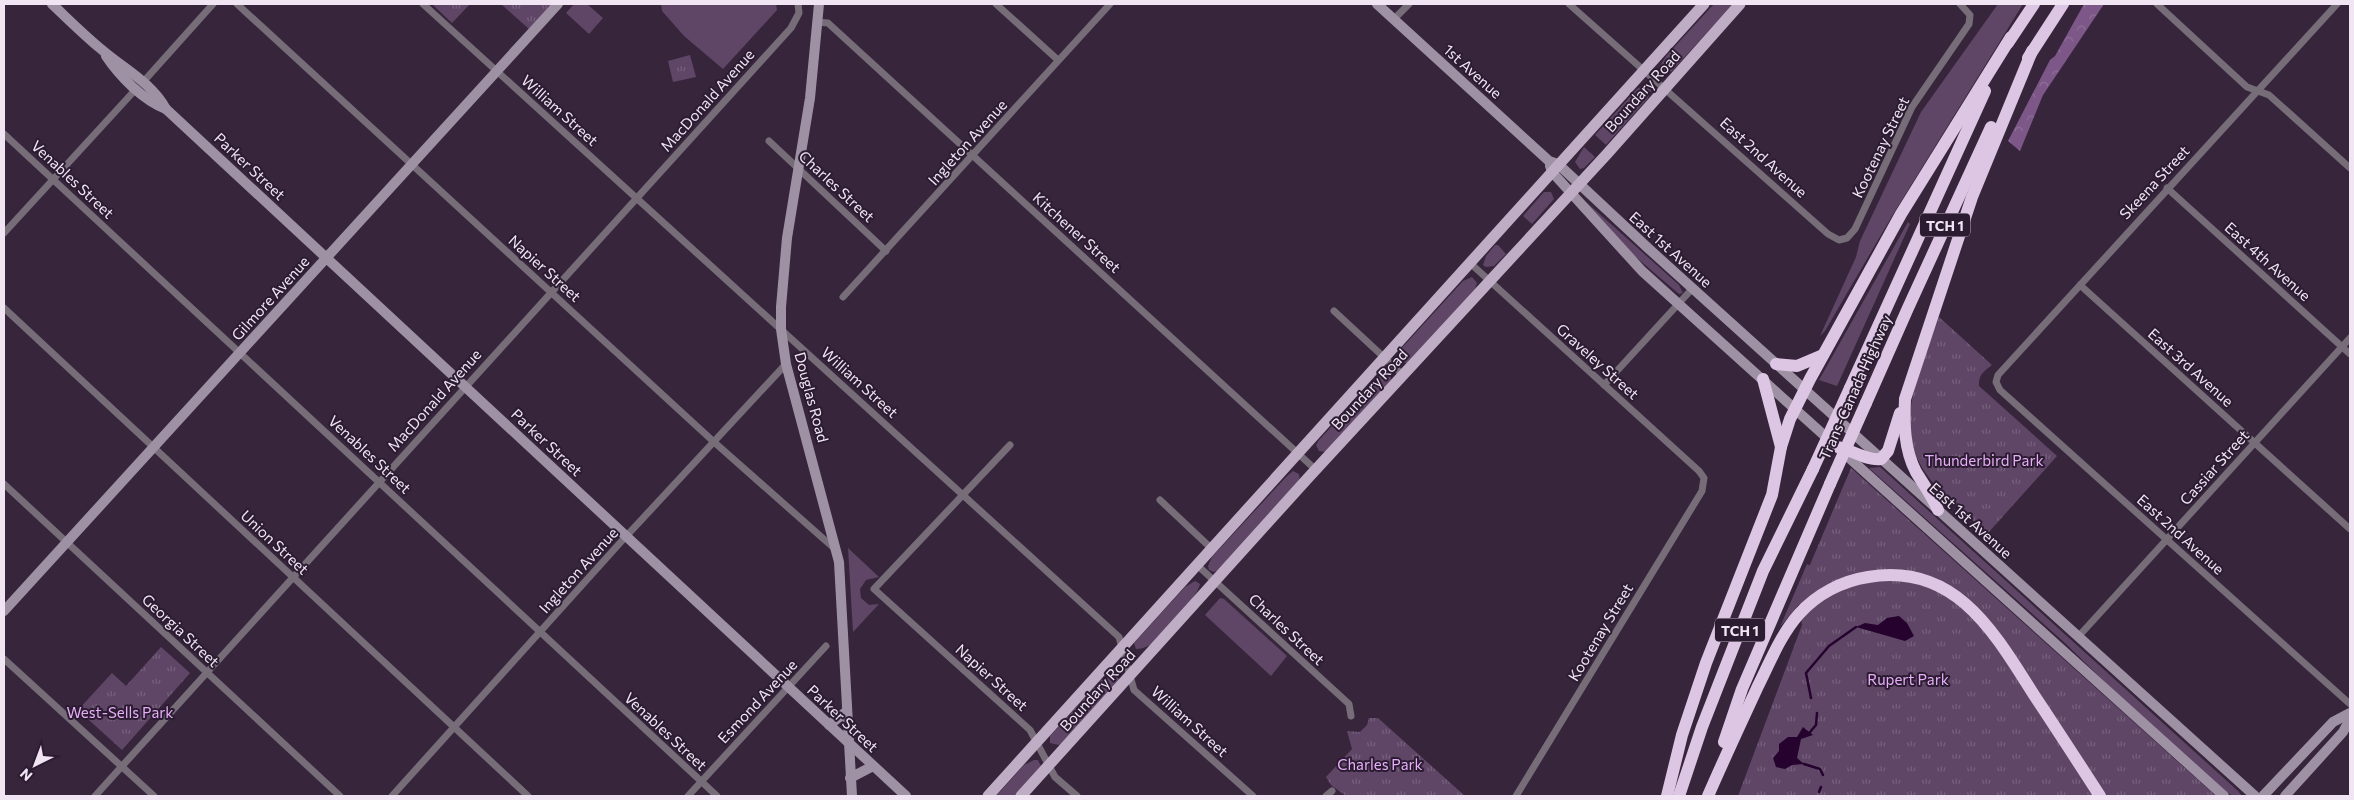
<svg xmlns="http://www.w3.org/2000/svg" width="2354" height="800" font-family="Commissioner,sans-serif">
<defs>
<pattern id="forest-crowns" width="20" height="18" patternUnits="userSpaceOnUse" patternTransform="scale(1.25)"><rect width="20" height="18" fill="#7c5788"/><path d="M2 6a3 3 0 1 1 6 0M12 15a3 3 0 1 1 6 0" fill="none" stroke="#8f6f99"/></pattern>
<pattern id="park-tufts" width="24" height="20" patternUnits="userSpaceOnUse" patternTransform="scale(1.25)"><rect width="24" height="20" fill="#5f4667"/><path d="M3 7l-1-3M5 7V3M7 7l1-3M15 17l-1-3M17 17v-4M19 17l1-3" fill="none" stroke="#76617d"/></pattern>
</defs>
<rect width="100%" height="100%" fill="#37253c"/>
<g fill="#5f4667">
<path d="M574 4H587L603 18 589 34 566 13Z"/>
<path d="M661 4H776L777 10 723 69 684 36 662 11Z"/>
<path d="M1714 4H1733L1672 71 1661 75 1659 67 1667 55Z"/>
<path d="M1998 4H2023L1892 216 1825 331 1820 336 1856 257 1860 241 1921 112Z"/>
<path d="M1646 84 1651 90 1648 98 1606 145 1595 135 1637 89Z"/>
<path d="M1584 147 1595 157 1584 168 1580 169 1575 162Z"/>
<path d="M1544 192H1551L1554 199 1532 224 1523 216Z"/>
<path d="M1584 200 1679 285 1683 293 1679 294 1630 252Z"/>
<path d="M1908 222 1910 224 1837 386 1819 380Z"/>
<path d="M1495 245H1498L1506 254 1494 266 1486 267 1483 265 1486 256Z"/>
<path d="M1472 277 1477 283 1475 289 1407 363 1399 361 1397 357 1399 351 1463 281Z"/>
<path d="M1383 371 1390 374 1391 380 1326 452 1319 451 1316 445 1319 440Z"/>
<path d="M1880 467 2238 791 2242 796H2233L2223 790 2145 721 2065 643 1869 468Z"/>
<path d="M1293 471 1299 474 1300 481 1218 570 1214 572 1209 570 1208 566 1212 557 1287 476Z"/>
<path d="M848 548 879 577 866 580 860 589 861 598 869 605 879 604 853 632Z"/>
<path d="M1807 564 1836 580 1806 596 1780 627Z"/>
<path d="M1195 581 1200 584C1197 598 1165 633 1154 642 1149 646 1143 649 1136 649L1134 643 1185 587Z"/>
<path d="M1220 598 1224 599 1287 656 1271 676 1205 615Z"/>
<path d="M1115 675 1120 680 1064 742 1059 745 1050 743V736L1101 680Z"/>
<path d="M1034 760H1038L1041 766 1016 796H996L1024 765Z"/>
</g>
<path fill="url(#forest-crowns)" d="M2084 4H2104L2043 95 2020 151 2008 141 2050 60 2055 56Z"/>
<g fill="url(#park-tufts)">
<path d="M432 4H470L452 23Z"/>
<path d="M501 4H552L529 29Z"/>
<path d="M690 55 696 77 673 82 668 61Z"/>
<path d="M1939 317 1992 365C1984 371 1978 375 1979 386L2057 456 1988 533C1967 515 1943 497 1927 475 1891 426 1921 367 1939 317Z"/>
<path d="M1851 468 2216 796H1738L1802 625 1798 593Z"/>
<path d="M161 647 190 673 122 750 78 710 112 673 126 686Z"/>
<path d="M1369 718H1378L1465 796H1346L1331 785 1326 777 1352 749 1347 731 1360 732 1367 725Z"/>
</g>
<g fill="#25032e">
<path d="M1899 616 1907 623 1914 636 1905 641 1856 627 1865 623 1878 625 1887 618Z"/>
<path d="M1803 727 1813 735 1801 739 1797 758 1804 764 1792 765 1785 769 1776 767 1773 758 1779 751V744L1788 737H1797Z"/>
</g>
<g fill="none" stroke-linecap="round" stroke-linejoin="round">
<g stroke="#25032e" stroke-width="2.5">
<path d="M1811 698 1806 673 1829 646 1856 627"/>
<path d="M1810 732 1816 725 1817 713"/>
<path d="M1804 764 1820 769 1823 775"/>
<path d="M1819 792 1821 787"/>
</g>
<g stroke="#766d79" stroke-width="7">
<path d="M237 4 714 442 835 549"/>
<path d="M423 4 1119 637 1134 690 1253 796"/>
<path d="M996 4 1058 60"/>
<path d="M1569 4 1828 234 1839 240 1847 238 1855 229 1912 107 1969 24 1970 15 1960 4"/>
<path d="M2157 4 2247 87 2269 95 2350 168"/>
<path d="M2337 4 1998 375 1996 382 2000 390 2350 704"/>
<path d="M1394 19 1409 4"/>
<path d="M817 22 828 23 1316 470"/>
<path d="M144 81 213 4"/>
<path d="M4 134 717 796"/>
<path d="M769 141 886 251"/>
<path d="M2167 188 2350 354"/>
<path d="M4 233 136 89"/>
<path d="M1470 263 1699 471 1704 478 1702 491 1516 796"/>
<path d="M2080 285 2350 529"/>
<path d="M843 297 1110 4"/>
<path d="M4 308 528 796"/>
<path d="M1334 311 1403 375"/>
<path d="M1604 385 1692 289"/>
<path d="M1010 445 874 589 1030 730 1055 777 1077 796"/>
<path d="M4 484 340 796"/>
<path d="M1160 500 1212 549"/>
<path d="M1197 565 1349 704 1351 716"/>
<path d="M2078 637 2350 338"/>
<path d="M4 659 154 796"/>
<path d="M95 796 791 28 799 13 798 4"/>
<path d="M392 796 619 544 786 364"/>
<path d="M688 796 826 646"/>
<path d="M1326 796 1332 791"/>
</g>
<g stroke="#9f91a4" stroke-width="10">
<path d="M52 4C68 19 84 35 101 49 124 69 151 82 166 109L906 796"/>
<path d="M819 4 810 98 787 238 781 307V329L786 364 839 562 852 796"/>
<path d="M1377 4 1549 161 1558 164 1649 249 2255 796"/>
<path d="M106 56C120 77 143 100 166 109"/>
<path d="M1550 166 1552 172 1642 271 2224 796"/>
<path d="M4 611 558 4"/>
<path d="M829 725 847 711"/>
<path d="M850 778 873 766"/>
<path d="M2263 796 2333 722 2350 713"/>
<path d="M2285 796 2343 732 2350 719"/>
</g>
<g stroke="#bfadc5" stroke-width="11">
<path d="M988 796 1704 4"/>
<path d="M1021 796 1308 478 1607 154 1740 4"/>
</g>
<g stroke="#dcc6e3" stroke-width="12">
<path d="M2008 43 2034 4"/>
<path d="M2028 58 2063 4"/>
<path d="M1776 364 1797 366 1823 355"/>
<path d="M1763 379 1781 447"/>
<path d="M1850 388 1985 91"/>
<path d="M1866 403 1908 308 1991 127"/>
<path d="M1838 447C1852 450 1867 461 1881 459L1888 451 1900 413"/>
<path d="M1938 510C1932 496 1924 485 1916 472 1904 449 1904 424 1905 399L1972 197 2032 51"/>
<path d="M1724 742 1742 689 1830 484"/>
<path d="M1667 796 1682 735 1706 663 1772 495 1781 447 1790 419 1810 379 1901 214 2011 37"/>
<path d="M1679 796 1702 727 1763 571 1813 469"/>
<path d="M1708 796C1724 759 1741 723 1758 686 1770 662 1781 634 1799 614 1817 594 1842 581 1868 577 1955 562 1994 632 2034 695 2056 728 2078 762 2100 796"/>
</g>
<g stroke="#dcc6e3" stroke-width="12">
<path d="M1813 469 1850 388"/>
<path d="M1830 484 1866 403"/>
</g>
</g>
<g text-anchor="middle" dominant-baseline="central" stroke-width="4" stroke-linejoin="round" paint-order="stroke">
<g fill="#2c1c32" stroke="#b6a9ba" stroke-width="1">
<rect x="1920" y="213.5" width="50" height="23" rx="4"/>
<rect x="1715" y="618.5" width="50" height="23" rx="4"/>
</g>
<g font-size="14" font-weight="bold" fill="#f1e5f4">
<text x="1945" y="225">TCH 1</text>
<text x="1740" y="630">TCH 1</text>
</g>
<g font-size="15" fill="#f1e5f4" stroke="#2c1c32">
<text transform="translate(1473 71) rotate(42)">1st Avenue</text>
<text transform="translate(1642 91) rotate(-48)">Boundary Road</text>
<text transform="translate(707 100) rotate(-48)">MacDonald Avenue</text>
<text transform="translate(560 110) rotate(42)">William Street</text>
<text transform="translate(967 142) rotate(-48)">Ingleton Avenue</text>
<text transform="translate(1880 147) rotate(-64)">Kootenay Street</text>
<text transform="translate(1764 157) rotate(42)">East 2nd Avenue</text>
<text transform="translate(250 166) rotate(43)">Parker Street</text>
<text transform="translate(73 179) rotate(43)">Venables Street</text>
<text transform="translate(2154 182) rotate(-47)">Skeena Street</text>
<text transform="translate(837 186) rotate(43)">Charles Street</text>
<text transform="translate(1077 232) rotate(42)">Kitchener Street</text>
<text transform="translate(1671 249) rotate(42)">East 1st Avenue</text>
<text transform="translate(2268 261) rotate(42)">East 4th Avenue</text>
<text transform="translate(545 268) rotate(42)">Napier Street</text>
<text transform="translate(270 298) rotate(-48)">Gilmore Avenue</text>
<text transform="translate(1598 361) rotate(42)">Graveley Street</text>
<text transform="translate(2191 367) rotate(42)">East 3rd Avenue</text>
<text transform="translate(860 382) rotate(42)">William Street</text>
<text transform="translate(1855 387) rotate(-66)">Trans-Canada Highway</text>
<text transform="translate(1369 389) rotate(-47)">Boundary Road</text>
<text transform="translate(812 397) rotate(75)">Douglas Road</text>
<text transform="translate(434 400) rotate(-48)">MacDonald Avenue</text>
<text transform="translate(547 442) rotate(43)">Parker Street</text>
<text transform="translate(370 454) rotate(43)">Venables Street</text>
<text transform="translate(2214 467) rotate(-48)">Cassiar Street</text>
<text transform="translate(1971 520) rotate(42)">East 1st Avenue</text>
<text transform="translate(2181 534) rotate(42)">East 2nd Avenue</text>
<text transform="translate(275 542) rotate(43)">Union Street</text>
<text transform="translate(578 570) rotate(-48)">Ingleton Avenue</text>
<text transform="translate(1287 629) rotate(43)">Charles Street</text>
<text transform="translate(181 630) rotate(43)">Georgia Street</text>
<text transform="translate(1600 632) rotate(-59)">Kootenay Street</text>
<text transform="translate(992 677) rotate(42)">Napier Street</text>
<text transform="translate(1097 690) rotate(-48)">Boundary Road</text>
<text transform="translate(757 701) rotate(-47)">Esmond Avenue</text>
<text transform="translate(843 718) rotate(43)">Parker Street</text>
<text transform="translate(1190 721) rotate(42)">William Street</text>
<text transform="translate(666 731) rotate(43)">Venables Street</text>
</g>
<g font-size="15" fill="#e7aff9" stroke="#2c1c32">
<text x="1984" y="460">Thunderbird Park</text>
<text x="1908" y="679">Rupert Park</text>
<text x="120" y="712">West-Sells Park</text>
<text x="1380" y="764">Charles Park</text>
</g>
</g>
<rect width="2354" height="800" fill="none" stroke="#f1e5f4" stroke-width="10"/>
<g transform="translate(35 765) rotate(222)" stroke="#2c1c32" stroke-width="4" paint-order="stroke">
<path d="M0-4L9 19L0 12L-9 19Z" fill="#f1e5f4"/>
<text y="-8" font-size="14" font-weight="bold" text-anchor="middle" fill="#f1e5f4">N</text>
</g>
</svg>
